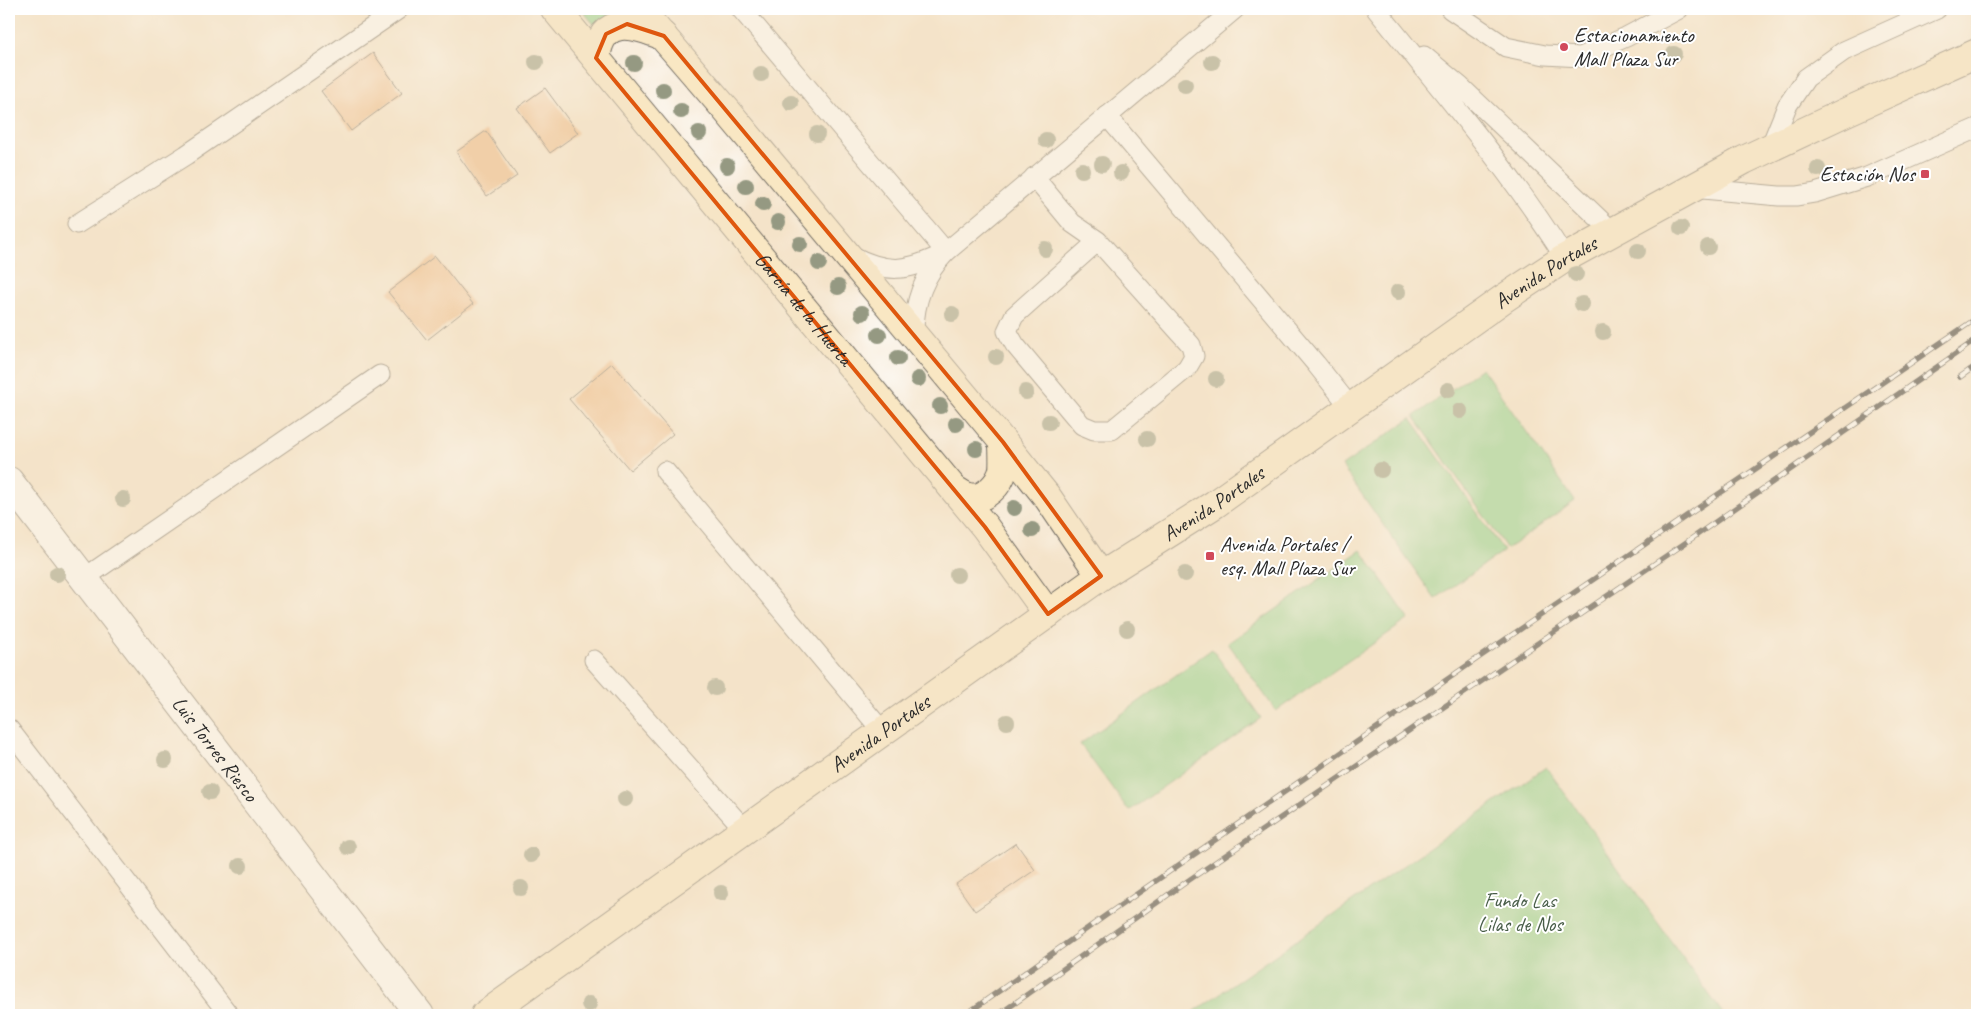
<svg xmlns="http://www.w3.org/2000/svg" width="1986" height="1024" font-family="Caveat,sans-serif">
<rect width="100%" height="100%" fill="#fff"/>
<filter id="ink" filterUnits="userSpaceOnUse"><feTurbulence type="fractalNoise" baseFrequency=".02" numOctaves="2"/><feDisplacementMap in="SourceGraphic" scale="10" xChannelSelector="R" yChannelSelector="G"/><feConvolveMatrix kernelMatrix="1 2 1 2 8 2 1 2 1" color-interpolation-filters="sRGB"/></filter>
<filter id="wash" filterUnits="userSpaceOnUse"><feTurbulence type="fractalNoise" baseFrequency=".0096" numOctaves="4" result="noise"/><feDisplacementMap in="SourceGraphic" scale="20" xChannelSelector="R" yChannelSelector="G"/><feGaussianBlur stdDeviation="1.12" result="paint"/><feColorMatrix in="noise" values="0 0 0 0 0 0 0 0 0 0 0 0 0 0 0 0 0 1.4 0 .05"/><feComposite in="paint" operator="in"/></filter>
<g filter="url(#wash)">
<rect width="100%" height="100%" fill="#f4e3c9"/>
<g fill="#8bd28d" stroke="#5b7e5c">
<path d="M581 9H617L620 16 599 30Z"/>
<path d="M1482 368 1575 501 1507 549 1414 416Z"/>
<path d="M1411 418 1504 551 1435 599 1342 466Z"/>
<path d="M1361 550 1409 619 1276 711 1228 643Z"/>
<path d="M1212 649 1261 718 1129 811 1080 744Z"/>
<path d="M1546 767 1724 1015H1189Z"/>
</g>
<g id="blocks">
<g fill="#eeb782">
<path d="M373 53 402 93 351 131 321 91Z"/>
<path d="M545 88 578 133 550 153 517 108Z"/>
<path d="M486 131 517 176 487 196 456 152Z"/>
<path d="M435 256 473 304 427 340 388 292Z"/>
<path d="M612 363 673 434 630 470 569 399Z"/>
<path d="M1016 843 1035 870 975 911 956 884Z"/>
</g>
</g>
</g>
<g filter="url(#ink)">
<use href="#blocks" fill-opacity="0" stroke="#716b62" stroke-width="1"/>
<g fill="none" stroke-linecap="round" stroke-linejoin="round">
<defs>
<g id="lane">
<path d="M741 9 946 252"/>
<path d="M1376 9C1441 90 1510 170 1565 258"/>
<path d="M1450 9 1506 47 1545 55 1581 57 1626 37 1679 9"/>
<path d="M1424 56 1461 87 1613 232"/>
<path d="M1107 116 1316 364 1351 408"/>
<path d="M1770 148 1787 106 1806 78 1844 51 1937 9"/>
<path d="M1034 177 1072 223 1098 241 1191 345 1194 356 1187 368 1112 430H1094L1082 425 1015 345 1007 331 1014 316 1098 241"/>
<path d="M1692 188 1779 196H1797L1815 193 1867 177 1977 128"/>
<path d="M77 224 186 155 399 9"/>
<path d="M851 255C886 274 907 272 943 254"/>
<path d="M914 336C913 304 923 276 946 252L1235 9"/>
<path d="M665 471 883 732"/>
<path d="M83 579 380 375"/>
<path d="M594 660 745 830"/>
<path d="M9 729 229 1015"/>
</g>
<g id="street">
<path id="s1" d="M9 481 420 1015"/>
</g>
<g id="secondary">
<path id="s2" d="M555 9 985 527 1048 614"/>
<path d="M639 9 727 111 1003 442 1048 498 1101 576"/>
<path d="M596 58C602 14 633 24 663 36"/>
<path d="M955 490C959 492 964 496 969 497 984 501 1000 484 1003 470 1004 461 1003 451 1003 442"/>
<path id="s3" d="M485 1015 1101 576 1215 504 1503 299 1565 258 1744 160 1846 112 1977 53"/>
</g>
</defs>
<use href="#lane" stroke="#716b62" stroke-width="21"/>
<use href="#street" stroke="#716b62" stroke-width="30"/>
<use href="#secondary" stroke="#716b62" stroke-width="30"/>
<use href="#lane" stroke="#fff" stroke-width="19"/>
<use href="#street" stroke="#fff" stroke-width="28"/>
<use href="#secondary" stroke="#f9e7c3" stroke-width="28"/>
<defs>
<g id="rail">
<path d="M1960 377 1977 365"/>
<path d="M965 1015 1105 916 1481 656 1977 318"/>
<path d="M998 1015 1189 880 1691 539 1977 339"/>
</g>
</defs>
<use href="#rail" stroke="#2b2b2b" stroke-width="5.5"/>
<use href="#rail" stroke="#fff" stroke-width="4" stroke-dasharray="11" stroke-linecap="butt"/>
</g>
<g fill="#959982">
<circle cx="1674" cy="54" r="8"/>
<circle cx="536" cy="62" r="8"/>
<circle cx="1212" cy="62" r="8"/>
<circle cx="634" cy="63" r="8"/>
<circle cx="761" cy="74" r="8"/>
<circle cx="1185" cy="85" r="8"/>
<circle cx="663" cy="90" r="8"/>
<circle cx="791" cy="103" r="8"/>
<circle cx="681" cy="111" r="8"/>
<circle cx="699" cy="133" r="8"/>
<circle cx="817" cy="134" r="8"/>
<circle cx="1046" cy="140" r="8"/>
<circle cx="1102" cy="164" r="8"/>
<circle cx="727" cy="166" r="8"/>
<circle cx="1818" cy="169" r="8"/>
<circle cx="1082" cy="170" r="8"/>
<circle cx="1121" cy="173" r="8"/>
<circle cx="746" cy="186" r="8"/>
<circle cx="763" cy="204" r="8"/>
<circle cx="778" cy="222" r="8"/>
<circle cx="1681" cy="228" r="8"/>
<circle cx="800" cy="244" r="8"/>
<circle cx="1708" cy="247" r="8"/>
<circle cx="1045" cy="249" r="8"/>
<circle cx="1638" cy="251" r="8"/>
<circle cx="819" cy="263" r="8"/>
<circle cx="1576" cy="274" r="8"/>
<circle cx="838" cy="287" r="8"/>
<circle cx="1398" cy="292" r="8"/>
<circle cx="1582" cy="304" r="8"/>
<circle cx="862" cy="313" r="8"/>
<circle cx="952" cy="314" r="8"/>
<circle cx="1603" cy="332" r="8"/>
<circle cx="879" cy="335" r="8"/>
<circle cx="996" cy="357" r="8"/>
<circle cx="898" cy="358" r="8"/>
<circle cx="918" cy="379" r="8"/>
<circle cx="1216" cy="379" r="8"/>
<circle cx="1448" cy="390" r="8"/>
<circle cx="1026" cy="392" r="8"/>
<circle cx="940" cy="406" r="8"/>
<circle cx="1460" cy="411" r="8"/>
<circle cx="1049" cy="422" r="8"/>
<circle cx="956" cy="424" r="8"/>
<circle cx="1147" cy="439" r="8"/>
<circle cx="976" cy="449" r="8"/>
<circle cx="1381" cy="470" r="8"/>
<circle cx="123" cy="499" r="8"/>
<circle cx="1014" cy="508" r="8"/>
<circle cx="1032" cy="530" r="8"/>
<circle cx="57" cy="574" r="8"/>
<circle cx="1185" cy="574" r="8"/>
<circle cx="957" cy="575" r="8"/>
<circle cx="1127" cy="629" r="8"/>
<circle cx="715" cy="688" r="8"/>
<circle cx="1007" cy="722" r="8"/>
<circle cx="165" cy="760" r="8"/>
<circle cx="210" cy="792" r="8"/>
<circle cx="625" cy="799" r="8"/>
<circle cx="348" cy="847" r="8"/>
<circle cx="531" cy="855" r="8"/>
<circle cx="240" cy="866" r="8"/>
<circle cx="521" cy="888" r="8"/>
<circle cx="721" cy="893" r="8"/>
<circle cx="589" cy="1004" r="8"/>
</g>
</g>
<path d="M0 0H1986V1024H0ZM627 24 664 36 1003 442 1101 576 1048 614 985 527 596 58 606 34Z" fill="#f4e3c9" fill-opacity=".55" fill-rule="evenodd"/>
<path fill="none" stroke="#df570e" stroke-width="4" stroke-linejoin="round" d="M627 24 664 36 1003 442 1101 576 1048 614 985 527 596 58 606 34Z"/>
<g fill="#d1495b" stroke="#fff" stroke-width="2">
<circle cx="1564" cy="47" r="5"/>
<rect x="1920" y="169" width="10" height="10" rx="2.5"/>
<rect x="1205" y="551" width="10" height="10" rx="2.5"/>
</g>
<g text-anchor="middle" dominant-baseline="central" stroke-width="4" stroke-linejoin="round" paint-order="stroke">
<g font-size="21" fill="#2b2b2b" stroke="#fff" text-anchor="start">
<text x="1574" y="35">Estacionamiento<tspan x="1574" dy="24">Mall Plaza Sur</tspan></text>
<text x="1915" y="174" text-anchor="end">Estación Nos</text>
<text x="1220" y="544">Avenida Portales /<tspan x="1220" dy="24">esq. Mall Plaza Sur</tspan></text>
</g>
<g font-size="21" fill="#2b2b2b" stroke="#fff">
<text stroke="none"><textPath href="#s3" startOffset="1295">Avenida Portales</textPath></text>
<text stroke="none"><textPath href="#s2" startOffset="390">García de la Huerta</textPath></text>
<text stroke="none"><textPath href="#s3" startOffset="890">Avenida Portales</textPath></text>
<text stroke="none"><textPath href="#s3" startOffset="485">Avenida Portales</textPath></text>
<text stroke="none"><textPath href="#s1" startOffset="338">Luis Torres Riesco</textPath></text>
</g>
<g font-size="21" fill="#485d48" stroke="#fff">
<text x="1520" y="900">Fundo Las<tspan x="1520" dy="24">Lilas de Nos</tspan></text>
</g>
</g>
<rect width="1986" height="1024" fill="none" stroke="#fff" stroke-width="30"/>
</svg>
